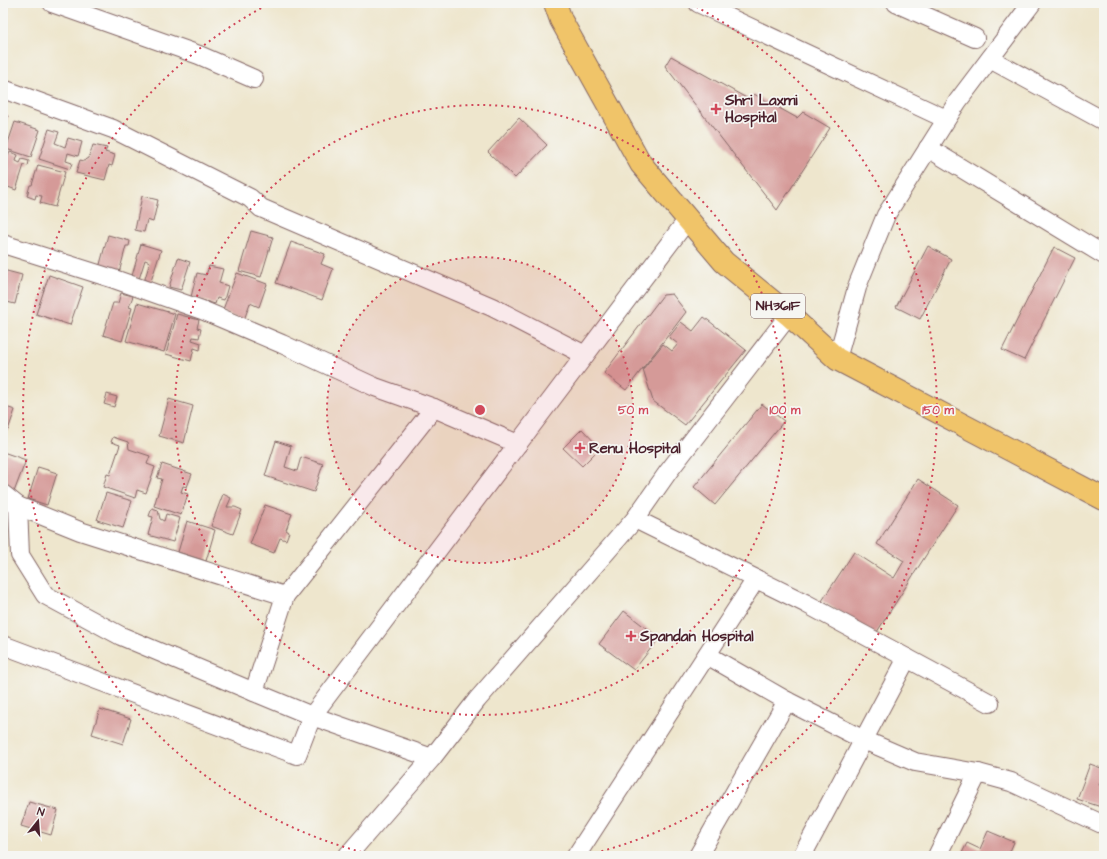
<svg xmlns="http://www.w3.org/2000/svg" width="1107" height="859" font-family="'Architects Daughter',sans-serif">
<rect width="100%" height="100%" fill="#f6f6f2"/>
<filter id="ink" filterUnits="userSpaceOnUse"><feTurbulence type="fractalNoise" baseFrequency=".025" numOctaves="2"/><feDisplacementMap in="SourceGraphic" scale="8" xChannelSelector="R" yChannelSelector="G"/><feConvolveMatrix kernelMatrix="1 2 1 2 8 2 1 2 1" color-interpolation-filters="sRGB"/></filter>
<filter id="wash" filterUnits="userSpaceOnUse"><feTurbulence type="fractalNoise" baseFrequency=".012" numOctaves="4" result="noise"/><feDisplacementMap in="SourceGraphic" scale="16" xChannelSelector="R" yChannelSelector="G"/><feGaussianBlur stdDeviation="0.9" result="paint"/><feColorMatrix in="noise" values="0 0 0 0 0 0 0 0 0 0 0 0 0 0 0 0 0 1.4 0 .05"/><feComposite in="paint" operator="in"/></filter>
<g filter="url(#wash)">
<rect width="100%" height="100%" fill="#eee6cd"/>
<g id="blocks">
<g fill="#d59a98">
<path d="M671 56 750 100 754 94 797 118 803 112 830 128 777 210 665 66Z"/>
<path d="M3 114 8 116 3 132Z"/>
<path d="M519 118 547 145 515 178 488 152Z"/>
<path d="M15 122 40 130 31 157 6 149Z"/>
<path d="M49 129 59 132 55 143 65 147 68 138 82 142 78 156 68 153 66 161 72 163 70 169 39 159Z"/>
<path d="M93 145 107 148 105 152 115 155 112 166 109 165 105 180 76 173 80 160 84 161 89 158Z"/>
<path d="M10 152 18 155 16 161 20 163 22 159 29 161 28 166 24 165 16 190 3 185V171L6 162 3 161V154L8 156Z"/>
<path d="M38 165 65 172 55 207 40 203 42 196 36 195 35 199 27 196 30 185H32Z"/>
<path d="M142 196 158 200 153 222 147 220 144 232 135 230Z"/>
<path d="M251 231 273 237 261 277 239 271Z"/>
<path d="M108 235 130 241 129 246H126L119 273 99 268Z"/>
<path d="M291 242 325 254 321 264 333 269 322 300 276 283Z"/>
<path d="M141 244 161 250 150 284 144 282 150 262 145 260 139 279 132 276Z"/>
<path d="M928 246 951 259 920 319 896 307Z"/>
<path d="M1054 247 1075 258 1024 360 1002 350Z"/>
<path d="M178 258 190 262 181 290 169 287Z"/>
<path d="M209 266 223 269 219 283 228 286 224 300 217 298 215 304 191 297 197 273 206 275Z"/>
<path d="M3 270 22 275 15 304 3 301Z"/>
<path d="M237 273 267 284 259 307 250 303 244 320 222 312Z"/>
<path d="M49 275 83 287 70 325 36 314Z"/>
<path d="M121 293 133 296 129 307 132 308 122 341 103 335 113 303H118Z"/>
<path d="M672 294 686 312 626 390 604 373 663 295Z"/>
<path d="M137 303 175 314 164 352 126 341Z"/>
<path d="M177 314 199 320 197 328 201 329 199 338 193 337 192 340 201 343 200 350 194 348 191 361 166 354Z"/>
<path d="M704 317 746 350 685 425 653 401 643 369 663 344 672 351 678 344 669 337 681 322 693 331Z"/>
<path d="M107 394 117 397 114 407 104 404Z"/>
<path d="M169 399 193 406 184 443 159 436Z"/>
<path d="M762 404 784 421 715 505 694 487Z"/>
<path d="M3 406 15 410 8 430 3 428Z"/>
<path d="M582 429 600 448 582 466 563 448Z"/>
<path d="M113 437 128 442 129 449 150 456 147 464 155 467 146 493 137 490 135 498 103 487 107 474 110 475 120 445 111 442Z"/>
<path d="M276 441 291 446 285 467 297 471 301 457 323 464 314 492 265 476Z"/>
<path d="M3 452 26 460 14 492 3 488Z"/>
<path d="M162 464 192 474 187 487 183 486 181 492 188 494 181 515 154 506 162 479 157 478Z"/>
<path d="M38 467 57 473 47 505 28 499Z"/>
<path d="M918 479 958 505 875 635 822 601 854 552 894 578 904 561 877 544Z"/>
<path d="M106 493 132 501 123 528 97 520Z"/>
<path d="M223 494 231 498 227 507H235L242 510 233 534 211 526Z"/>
<path d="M265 505 292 514 286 530 289 532 286 540 280 538 274 553 250 544Z"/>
<path d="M152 508 158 510 160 519 164 521 166 514 180 518 173 542 148 535 153 517 149 516Z"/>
<path d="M187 521 215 530 206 561 178 552Z"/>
<path d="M624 611 659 638 634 670 599 644Z"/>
<path d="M100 709 131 719 123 744 92 734Z"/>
<path d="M1090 764 1104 769V781L1102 780 1099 785 1104 787V808L1077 799Z"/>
<path d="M29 802 58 810 51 835 21 826Z"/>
<path d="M988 831 1014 842 1008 856 961 855 967 843 980 849Z"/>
</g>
</g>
</g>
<g filter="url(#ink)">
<use href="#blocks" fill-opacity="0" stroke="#836564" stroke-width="1"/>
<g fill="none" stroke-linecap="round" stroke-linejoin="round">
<defs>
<g id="minor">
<path d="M52 3 199 55 254 79"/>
<path d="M698 3 946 119"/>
<path d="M896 3 975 38"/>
<path d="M990 59 1104 121"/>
<path d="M3 89 113 129 250 198 261 208 492 307 585 355"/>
<path d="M928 148 1104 255"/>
<path d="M3 244 114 279 202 310 282 344 375 387 434 408 518 444"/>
<path d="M837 359 858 284 886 215 958 101 1032 3"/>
<path d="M3 494 18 506 80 531 285 596"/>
<path d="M18 506 20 555 45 595 121 636 254 692 312 716 432 758"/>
<path d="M635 519 805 603 990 703"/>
<path d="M3 645 297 755 312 716 688 219"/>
<path d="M707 655 787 701 864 740 915 762 978 773 1011 782 1104 825"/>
<path d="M254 692 285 596 434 408"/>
<path d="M347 856 432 758 477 700 635 519 668 472 789 315"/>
<path d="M576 856 756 579"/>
<path d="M698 856 787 701"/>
<path d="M802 856 907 658"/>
<path d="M937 856 978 773"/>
</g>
<path id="trunk" d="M555 3 561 20 641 164 724 262 789 315 837 359 1104 499"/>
</defs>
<use href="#minor" stroke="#836564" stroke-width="20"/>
<use href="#trunk" stroke="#836564" stroke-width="24"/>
<use href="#minor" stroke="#fff" stroke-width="18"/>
<use href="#trunk" stroke="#f0c469" stroke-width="22"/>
</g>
</g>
<circle cx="480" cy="410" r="153" fill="#d1495b" fill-opacity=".12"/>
<g fill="none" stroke="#d1495b" stroke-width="2" stroke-dasharray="2 4">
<circle cx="480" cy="410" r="153"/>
<circle cx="480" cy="410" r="305"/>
<path d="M373 855A458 458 0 0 1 269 4M691 4A458 458 0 0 1 587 855"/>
</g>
<g fill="#d1495b" stroke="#f6f6f2" stroke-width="1.5">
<path d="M714 103h4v4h4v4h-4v4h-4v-4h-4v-4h4z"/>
<path d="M578 442h4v4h4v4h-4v4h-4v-4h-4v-4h4z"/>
<path d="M629 630h4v4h4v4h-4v4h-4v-4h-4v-4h4z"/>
</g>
<g text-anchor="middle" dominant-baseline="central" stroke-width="3.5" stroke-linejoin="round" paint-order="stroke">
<rect fill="#f6f6f2" stroke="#7e6067" stroke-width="1" x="751" y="294" width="54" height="24" rx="3"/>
<g font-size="14" font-weight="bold" fill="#4a1f2b">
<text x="778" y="306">NH361F</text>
</g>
<g font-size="15" font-weight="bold" fill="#4a1f2b" stroke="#f6f6f2" text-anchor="start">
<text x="725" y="100">Shri Laxmi<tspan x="725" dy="17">Hospital</tspan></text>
<text x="589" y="448">Renu Hospital</text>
<text x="640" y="636">Spandan Hospital</text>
</g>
</g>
<circle cx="480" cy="410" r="6" fill="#d1495b" stroke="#f6f6f2" stroke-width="2"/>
<g font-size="12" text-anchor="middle" font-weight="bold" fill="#d1495b" stroke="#f6f6f2" stroke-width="3.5" stroke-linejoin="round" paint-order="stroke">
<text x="633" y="414">50 m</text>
<text x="785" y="414">100 m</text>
<text x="938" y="414">150 m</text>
</g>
<rect width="1107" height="859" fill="none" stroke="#f6f6f2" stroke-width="16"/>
<g transform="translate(38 821) rotate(17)" stroke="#f6f6f2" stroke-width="3" paint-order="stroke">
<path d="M0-3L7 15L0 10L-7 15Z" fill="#4a1f2b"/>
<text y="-6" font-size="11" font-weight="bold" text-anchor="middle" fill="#4a1f2b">N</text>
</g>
</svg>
